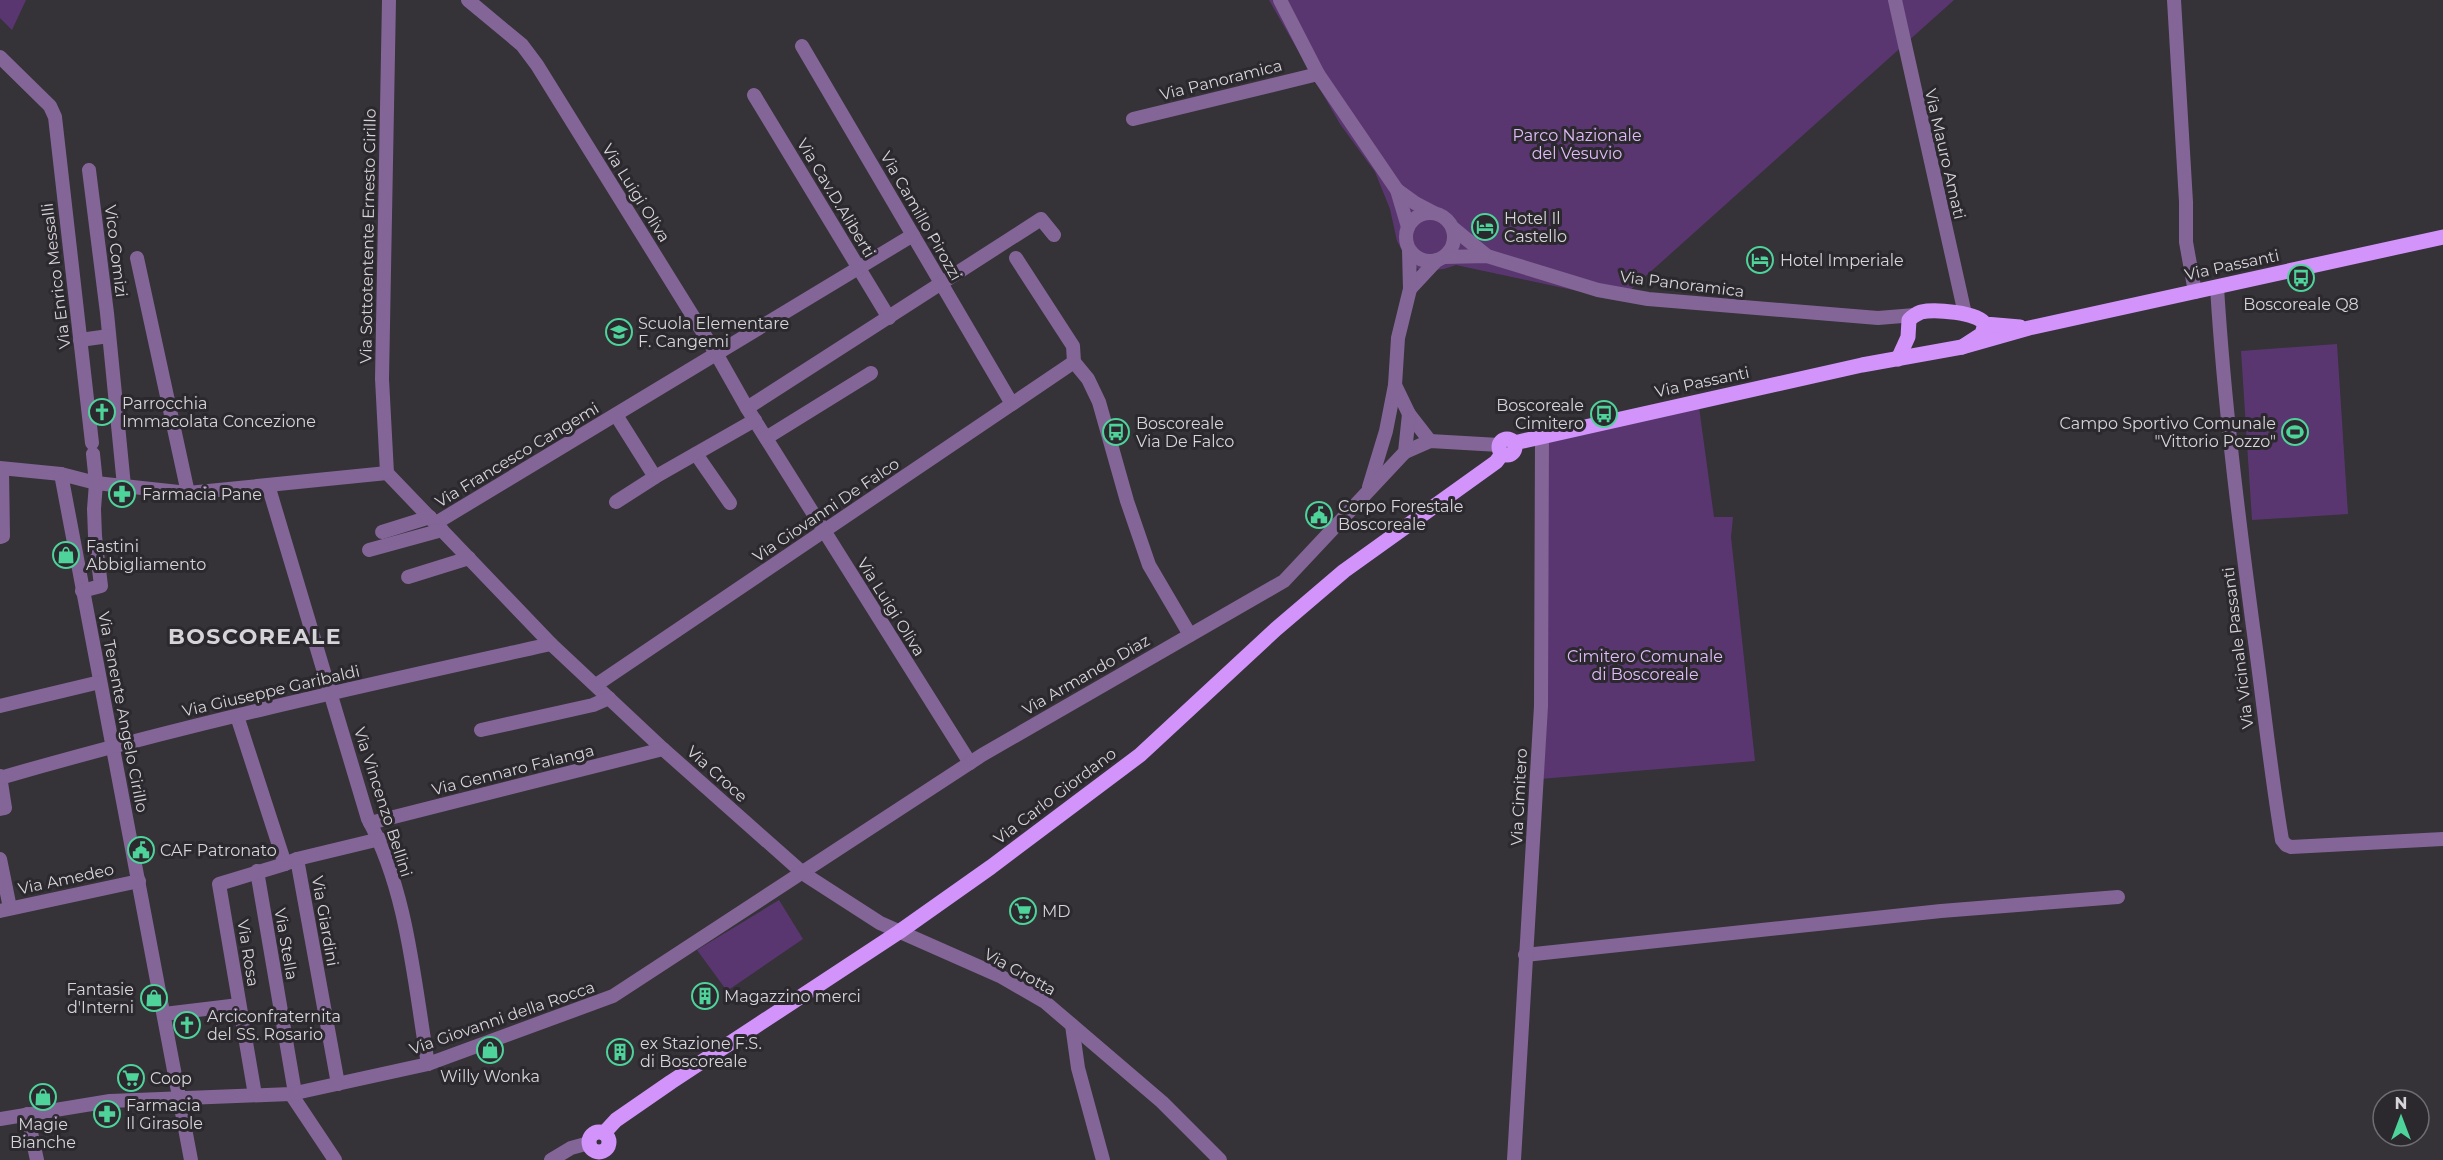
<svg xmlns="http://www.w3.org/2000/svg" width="2443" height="1160" font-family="Montserrat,sans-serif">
<rect width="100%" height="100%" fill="#353238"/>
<g fill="#5a3670">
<path d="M0 0H26L12 30 0 18Z"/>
<path d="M1269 0H1954L1619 300 1456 265 1444 269 1422 271 1410 265 1397 241 1390 209 1375 172 1340 124Z"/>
<path d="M2337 344 2348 514 2252 520 2241 351Z"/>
<path d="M1699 407 1714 517H1733L1731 537 1755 761 1540 779 1545 441Z"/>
<path d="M779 900 803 939 727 991 697 950Z"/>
</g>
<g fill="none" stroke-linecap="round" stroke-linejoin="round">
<g stroke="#836597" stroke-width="14">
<path d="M468 0 522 45 537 65 717 355 747 408 970 763"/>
<path d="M1280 0 1318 74 1397 190 1408 227"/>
<path d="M1895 0 1965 314"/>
<path d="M2174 0 2186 202V242L2195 292"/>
<path d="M802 46 1012 404"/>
<path d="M0 57 50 106 55 117 92 443"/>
<path d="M754 95 889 318"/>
<path d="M1133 119 1318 74"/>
<path d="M89 170 107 313 124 486"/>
<path d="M1397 190 1415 203 1434 213"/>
<circle cx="1430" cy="237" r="24"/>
<path d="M1453 228 1487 256"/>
<path d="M1444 257 1487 256 1598 290 1648 299 1878 318 1915 315"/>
<path d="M137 258 188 493"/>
<path d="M1016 258 1073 346 1074 362 1088 379 1099 402 1127 501 1149 565 1190 635"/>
<path d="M2217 287C2224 401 2238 514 2253 627 2263 698 2270 769 2282 840L2286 845 2291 847 2443 839"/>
<path d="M1410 289 1437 260"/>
<path d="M80 340 109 336"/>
<path d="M1395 385 1409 414 1430 441"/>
<path d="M747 408 1041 219 1054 235"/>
<path d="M616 415 655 477"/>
<path d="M766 438 871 373"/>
<path d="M1405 452 1430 441 1499 445"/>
<path d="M696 454 730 503"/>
<path d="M0 468 61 474 96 483 188 493 387 473"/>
<path d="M387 473 551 644 663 749 804 874 880 923 1000 976 1045 1002 1162 1102 1220 1160"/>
<path d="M387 473 382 379 389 0"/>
<path d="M61 474 191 1160"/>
<path d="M268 485 368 819C408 892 414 983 428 1064"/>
<path d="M1369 487 1386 431 1395 385 1398 338 1410 289 1409 250"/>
<path d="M616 502 655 477 755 420"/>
<path d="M436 523 913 235"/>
<path d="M382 532 430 517"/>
<path d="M0 537 3 536 2 469"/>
<path d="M369 550 442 530"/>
<path d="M408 577 469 558"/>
<path d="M82 591 101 586 95 536 94 509 96 483 93 454"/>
<path d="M596 685 1074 362"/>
<path d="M0 706 100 682"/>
<path d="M237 716 285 864 297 859 338 1084"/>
<path d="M481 730 593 705 609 698"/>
<path d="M0 776 5 808 0 809"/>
<path d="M0 778C182 725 366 685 551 644"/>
<path d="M370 823 663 749"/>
<path d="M0 859 10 908"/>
<path d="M297 859 380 839"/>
<path d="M257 871 295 1093"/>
<path d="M0 911 139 881"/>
<path d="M1525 955 1941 911 2118 897"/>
<path d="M164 1014 239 1005"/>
<path d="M1072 1025 1078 1068 1103 1160"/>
<path d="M291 1094 335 1160"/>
<path d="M255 1095 219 884 285 864"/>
<path d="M27 1114 37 1160"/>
<path d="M0 1119 110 1101 291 1094 428 1064 613 996 982 755 1284 581 1405 452 1409 414"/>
<path d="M551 1160 571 1148 589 1143"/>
<path d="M1514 1160 1541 706 1542 435"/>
</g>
<g stroke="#d293fb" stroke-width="15">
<path d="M1962 347 2029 328 2443 237"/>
<path d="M1898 359 1908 337 1909 320C1913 316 1916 314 1921 312 1934 309 1978 312 1985 324L2020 327"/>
<circle cx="1507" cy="447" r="8"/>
<path d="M1514 443 1862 365 1962 347 1982 334 1985 324"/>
<circle cx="599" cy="1142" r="10"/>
<path d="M604 1133 616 1120 671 1082 899 932 991 867 1140 755 1276 629 1344 571 1496 462 1502 454"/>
</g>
</g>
<defs>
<symbol id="hotel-ring" viewBox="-11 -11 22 22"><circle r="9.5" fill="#2b282e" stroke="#4ed39a" stroke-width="1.5"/><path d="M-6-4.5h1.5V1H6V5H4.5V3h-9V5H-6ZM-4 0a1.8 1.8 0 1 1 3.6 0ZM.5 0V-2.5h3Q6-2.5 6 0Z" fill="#4ed39a"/></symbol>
<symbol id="bus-ring" viewBox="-11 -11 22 22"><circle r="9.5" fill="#2b282e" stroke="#4ed39a" stroke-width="1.5"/><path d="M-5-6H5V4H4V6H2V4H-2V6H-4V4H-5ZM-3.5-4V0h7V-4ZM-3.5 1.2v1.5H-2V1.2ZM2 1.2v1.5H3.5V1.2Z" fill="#4ed39a"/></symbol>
<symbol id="school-ring" viewBox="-11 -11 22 22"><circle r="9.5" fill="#2b282e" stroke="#4ed39a" stroke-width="1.5"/><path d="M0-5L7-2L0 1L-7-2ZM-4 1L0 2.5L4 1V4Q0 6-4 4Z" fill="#4ed39a"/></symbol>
<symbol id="church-ring" viewBox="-11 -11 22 22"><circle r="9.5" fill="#2b282e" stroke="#4ed39a" stroke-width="1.5"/><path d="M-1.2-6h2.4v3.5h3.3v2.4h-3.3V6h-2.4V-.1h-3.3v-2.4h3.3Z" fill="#4ed39a"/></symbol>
<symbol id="stadium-ring" viewBox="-11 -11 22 22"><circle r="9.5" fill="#2b282e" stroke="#4ed39a" stroke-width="1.5"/><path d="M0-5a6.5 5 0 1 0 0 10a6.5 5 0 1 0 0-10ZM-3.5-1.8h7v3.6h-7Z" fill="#4ed39a"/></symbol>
<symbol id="pharmacy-ring" viewBox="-11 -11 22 22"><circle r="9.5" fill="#2b282e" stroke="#4ed39a" stroke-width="1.5"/><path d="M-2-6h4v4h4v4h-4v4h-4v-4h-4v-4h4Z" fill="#4ed39a"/></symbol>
<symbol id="civic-ring" viewBox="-11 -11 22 22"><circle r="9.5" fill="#2b282e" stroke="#4ed39a" stroke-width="1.5"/><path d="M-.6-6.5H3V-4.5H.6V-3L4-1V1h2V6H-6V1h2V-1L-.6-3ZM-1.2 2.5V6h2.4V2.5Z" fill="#4ed39a"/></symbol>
<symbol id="shop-ring" viewBox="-11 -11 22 22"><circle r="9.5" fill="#2b282e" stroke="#4ed39a" stroke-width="1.5"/><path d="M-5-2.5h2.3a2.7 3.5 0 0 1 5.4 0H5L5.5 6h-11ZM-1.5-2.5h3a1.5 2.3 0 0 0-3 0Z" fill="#4ed39a"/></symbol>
<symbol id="supermarket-ring" viewBox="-11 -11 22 22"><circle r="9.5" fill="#2b282e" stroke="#4ed39a" stroke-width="1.5"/><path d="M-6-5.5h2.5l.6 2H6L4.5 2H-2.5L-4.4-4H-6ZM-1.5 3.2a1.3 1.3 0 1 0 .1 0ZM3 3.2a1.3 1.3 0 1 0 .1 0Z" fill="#4ed39a"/></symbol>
<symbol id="building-ring" viewBox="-11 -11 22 22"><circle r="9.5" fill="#2b282e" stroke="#4ed39a" stroke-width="1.5"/><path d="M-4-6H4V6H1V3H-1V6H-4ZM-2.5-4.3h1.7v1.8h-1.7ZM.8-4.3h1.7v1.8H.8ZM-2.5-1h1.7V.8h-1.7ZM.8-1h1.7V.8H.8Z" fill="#4ed39a"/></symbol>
</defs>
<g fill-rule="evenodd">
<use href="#hotel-ring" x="1470" y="212" width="30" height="30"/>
<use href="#hotel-ring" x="1745" y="245" width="30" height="30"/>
<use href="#bus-ring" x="2286" y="263" width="30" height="30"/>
<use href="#school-ring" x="604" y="317" width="30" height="30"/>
<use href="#church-ring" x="87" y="397" width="30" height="30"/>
<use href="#bus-ring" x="1589" y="399" width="30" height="30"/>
<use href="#bus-ring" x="1101" y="417" width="30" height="30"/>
<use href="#stadium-ring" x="2280" y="417" width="30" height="30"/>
<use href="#pharmacy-ring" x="107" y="479" width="30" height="30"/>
<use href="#civic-ring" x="1304" y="500" width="30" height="30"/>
<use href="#shop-ring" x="51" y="540" width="30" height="30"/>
<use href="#civic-ring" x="126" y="835" width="30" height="30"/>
<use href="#supermarket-ring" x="1008" y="896" width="30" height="30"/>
<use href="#building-ring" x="690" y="981" width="30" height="30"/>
<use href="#shop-ring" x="139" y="983" width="30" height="30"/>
<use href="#church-ring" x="172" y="1010" width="30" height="30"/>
<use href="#shop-ring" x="475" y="1035" width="30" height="30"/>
<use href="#building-ring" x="605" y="1037" width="30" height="30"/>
<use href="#supermarket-ring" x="116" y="1063" width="30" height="30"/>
<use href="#shop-ring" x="28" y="1082" width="30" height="30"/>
<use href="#pharmacy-ring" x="92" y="1099" width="30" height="30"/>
</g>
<g text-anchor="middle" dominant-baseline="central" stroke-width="6" stroke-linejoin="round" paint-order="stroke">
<g font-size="16" fill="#d6d4d8" stroke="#2b282e">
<text transform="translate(1221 80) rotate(-14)">Via Panoramica</text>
<text transform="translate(1945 154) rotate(77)">Via Mauro Amati</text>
<text transform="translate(636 193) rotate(58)">Via Luigi Oliva</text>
<text transform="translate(836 198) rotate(59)">Via Cav.D.Aliberti</text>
<text transform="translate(921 216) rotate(60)">Via Camillo Pirozzi</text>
<text transform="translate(368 236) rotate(-89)">Via Sottotentente Ernesto Cirillo</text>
<text transform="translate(116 251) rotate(83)">Vico Comizi</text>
<text transform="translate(2232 265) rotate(-12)">Via Passanti</text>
<text transform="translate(56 276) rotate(-97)">Via Enrico Messalli</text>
<text transform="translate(1682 284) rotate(7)">Via Panoramica</text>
<text transform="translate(1702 382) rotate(-12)">Via Passanti</text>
<text transform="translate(517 455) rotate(-31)">Via Francesco Cangemi</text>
<text transform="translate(826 510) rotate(-34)">Via Giovanni De Falco</text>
<text transform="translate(891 607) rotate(58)">Via Luigi Oliva</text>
<text transform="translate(2238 648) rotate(-97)">Via Vicinale Passanti</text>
<text transform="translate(1086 675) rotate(-30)">Via Armando Diaz</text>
<text transform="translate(271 691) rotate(-13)">Via Giuseppe Garibaldi</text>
<text transform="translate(123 712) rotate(79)">Via Tenente Angelo Cirillo</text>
<text transform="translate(513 770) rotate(-14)">Via Gennaro Falanga</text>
<text transform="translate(717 774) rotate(42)">Via Croce</text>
<text transform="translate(1055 796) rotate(-37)">Via Carlo Giordano</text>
<text transform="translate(1519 797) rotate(-87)">Via Cimitero</text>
<text transform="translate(383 802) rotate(72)">Via Vincenzo Bellini</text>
<text transform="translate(66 879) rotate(-12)">Via Amedeo</text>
<text transform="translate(325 921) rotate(80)">Via Giardini</text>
<text transform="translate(286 944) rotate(80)">Via Stella</text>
<text transform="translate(248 953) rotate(81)">Via Rosa</text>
<text transform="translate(1020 972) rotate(29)">Via Grotta</text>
<text transform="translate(502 1018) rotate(-19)">Via Giovanni della Rocca</text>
</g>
<g font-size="16" fill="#e1bcfa" stroke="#2b282e">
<text x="1577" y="135">Parco Nazionale<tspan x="1577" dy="18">del Vesuvio</tspan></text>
<text x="1645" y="656">Cimitero Comunale<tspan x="1645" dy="18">di Boscoreale</tspan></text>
</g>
<g font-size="16" fill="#d6d4d8" stroke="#2b282e" text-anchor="start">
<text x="1504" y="218">Hotel Il<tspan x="1504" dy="18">Castello</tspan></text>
<text x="1780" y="260">Hotel Imperiale</text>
<text x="2301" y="304" text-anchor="middle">Boscoreale Q8</text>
<text x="638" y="323">Scuola Elementare<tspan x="638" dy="18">F. Cangemi</tspan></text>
<text x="122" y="403">Parrocchia<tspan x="122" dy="18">Immacolata Concezione</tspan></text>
<text x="1584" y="405" text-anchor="end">Boscoreale<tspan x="1584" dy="18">Cimitero</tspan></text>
<text x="1136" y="423">Boscoreale<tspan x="1136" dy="18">Via De Falco</tspan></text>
<text x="2276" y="423" text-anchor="end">Campo Sportivo Comunale<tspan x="2276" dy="18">"Vittorio Pozzo"</tspan></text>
<text x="142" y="494">Farmacia Pane</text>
<text x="1338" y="506">Corpo Forestale<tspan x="1338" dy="18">Boscoreale</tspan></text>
<text x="86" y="546">Fastini<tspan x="86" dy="18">Abbigliamento</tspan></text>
<text x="160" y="850">CAF Patronato</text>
<text x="1042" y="911">MD</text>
<text x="134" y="989" text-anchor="end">Fantasie<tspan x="134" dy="18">d'Interni</tspan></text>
<text x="724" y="996">Magazzino merci</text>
<text x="207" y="1016">Arciconfraternita<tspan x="207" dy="18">del SS. Rosario</tspan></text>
<text x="640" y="1043">ex Stazione F.S.<tspan x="640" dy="18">di Boscoreale</tspan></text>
<text x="490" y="1076" text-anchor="middle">Willy Wonka</text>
<text x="150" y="1078">Coop</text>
<text x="126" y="1105">Farmacia<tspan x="126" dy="18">Il Girasole</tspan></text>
<text x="43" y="1124" text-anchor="middle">Magie<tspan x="43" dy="18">Bianche</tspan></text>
</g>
<g font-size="22" font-weight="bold" letter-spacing="1.5" fill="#d6d4d8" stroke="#2b282e">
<text x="255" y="636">BOSCOREALE</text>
</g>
</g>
<g transform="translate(2401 1118)"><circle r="28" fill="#2b282e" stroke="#6f6d72" stroke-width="1.5"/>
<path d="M0-4.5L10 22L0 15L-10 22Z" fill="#4ed39a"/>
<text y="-9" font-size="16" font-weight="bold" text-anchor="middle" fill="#d6d4d8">N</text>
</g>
</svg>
